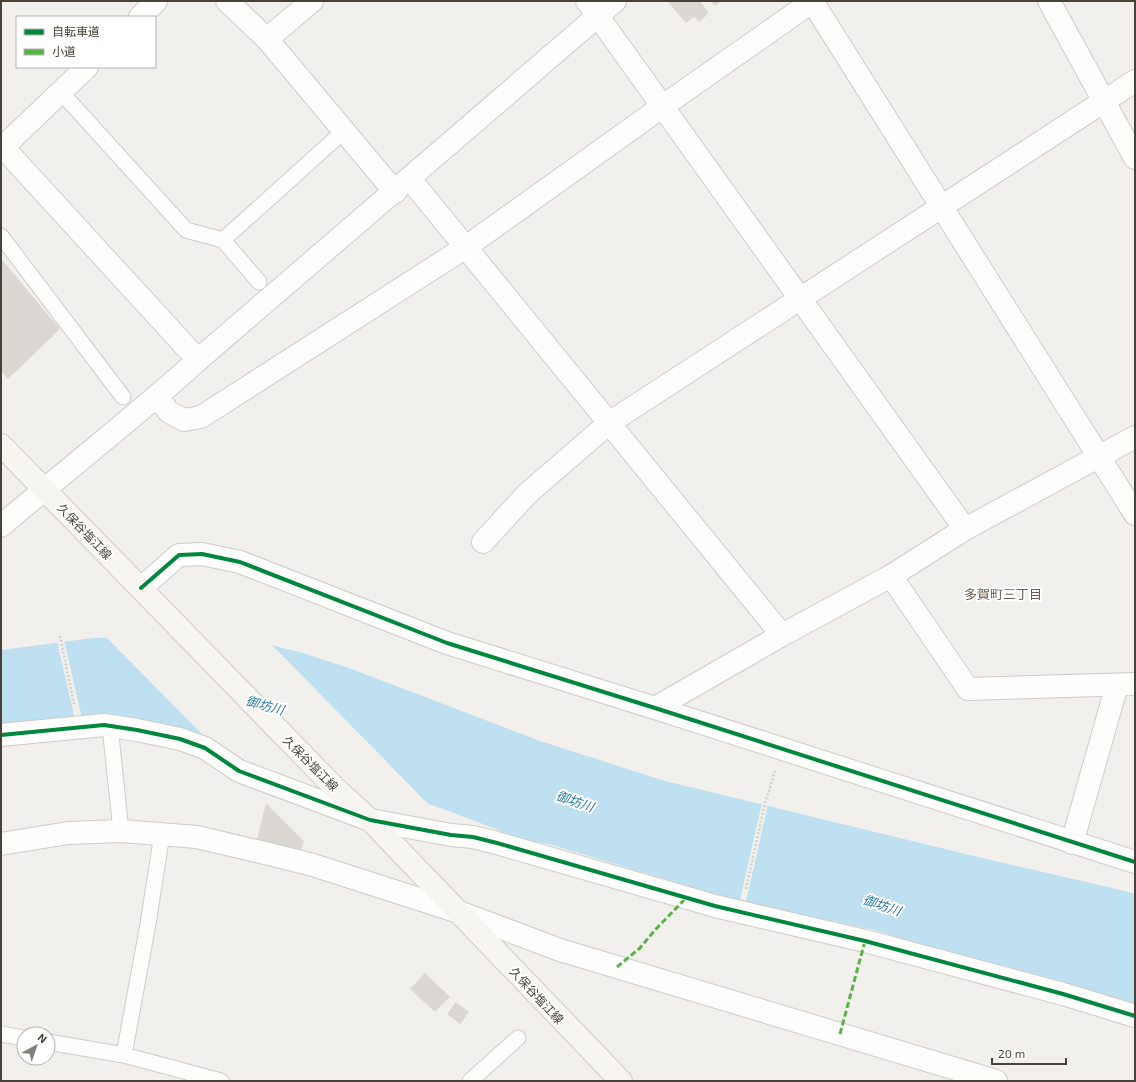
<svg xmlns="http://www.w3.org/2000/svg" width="1136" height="1082" font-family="'Exo 2','Noto Sans JP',sans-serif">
<rect width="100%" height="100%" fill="#f2f0ed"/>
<path fill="#bee0f0" d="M197 634 255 641 303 653 349 668 540 741 665 781 982 858 1121 890 1135 894V1011L1018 976 874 930 764 907 724 897 556 846 522 839 446 810 270 750 188 731 1 729V650L93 638Z"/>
<g fill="#f2f0ed">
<path d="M197 632 255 639 270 643 431 807 269 752 205 737 105 636Z"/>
<path d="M64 640 83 723 76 724 57 641Z"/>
<path d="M762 803 768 804 745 906 739 904Z"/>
</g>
<g fill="#dbd8d4">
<path d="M667 1H700L709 13 699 22 694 17 686 23Z"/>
<path d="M711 1H722L715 6Z"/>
<path d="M3 261 60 329 8 379 1 371V263Z"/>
<path d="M266 803 304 841 301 851 257 839Z"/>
<path d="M425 973 450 997 435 1012 410 989Z"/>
<path d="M456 1002 469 1012 460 1024 447 1014Z"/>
</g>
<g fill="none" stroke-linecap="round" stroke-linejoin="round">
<defs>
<g id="service">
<path d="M61 92 186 230 223 240 259 282"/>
<path d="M1 236 123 397"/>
<path d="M223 240 344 131"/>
<path d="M110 726 121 831"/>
<path d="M1 1034 24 1038"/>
<path d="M48 1042 124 1055 221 1081"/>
<path d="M124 1055 148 924 162 834"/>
<path d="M470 1081 518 1038"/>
</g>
<g id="minor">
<path d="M227 1 267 39 395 192"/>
<path d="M587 1 965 529"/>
<path d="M812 1 1135 514"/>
<path d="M1049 1 1135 158"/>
<path d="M140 17 156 1"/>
<path d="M267 39 312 1"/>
<path d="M1 145 198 360"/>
<path d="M1 149 87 67"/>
<path d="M410 179 782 635"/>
<path d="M157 397 169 412 184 420 201 417 466 247 663 106 813 1"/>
<path d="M483 542 527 494 609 423 1135 81"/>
<path d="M891 576 968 689 1135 684"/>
<path d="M141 588 179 555 202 554 240 562 447 643 655 708 1135 862"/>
<path d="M655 708 782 635 891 576 965 529 1135 437"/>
<path d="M1 735 104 725 137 730 180 739 205 748 239 771 370 820 451 835 473 837 497 843 715 906 865 941 1063 994 1135 1016"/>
<path d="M1072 843 1117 685"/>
<path d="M1 844 68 833 121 831 197 837 269 854 313 865 459 912 560 950 996 1081"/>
</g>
<path id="tertiary" d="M1 526C66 470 134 418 198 360L615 1"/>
<path id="secondary" d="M1 445 338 791 370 820 621 1081"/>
</defs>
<use href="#service" stroke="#cfccc9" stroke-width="17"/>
<use href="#minor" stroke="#cfccc9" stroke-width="24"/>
<use href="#tertiary" stroke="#cfccc9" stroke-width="24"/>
<use href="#secondary" stroke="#d2cdc4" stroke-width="24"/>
<g stroke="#d2d0cb" stroke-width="2.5" stroke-dasharray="2 2" stroke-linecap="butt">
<path d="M60 636 74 704"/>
<path d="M746 889 765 803 775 771"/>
</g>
<use href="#service" stroke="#fdfdfc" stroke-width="15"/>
<use href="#minor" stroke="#fdfdfc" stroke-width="22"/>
<use href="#tertiary" stroke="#fdfdfc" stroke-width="22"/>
<use href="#secondary" stroke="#f7f5f0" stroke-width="22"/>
<g stroke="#57b346" stroke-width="3" stroke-dasharray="6 3" stroke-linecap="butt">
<path d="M617 967 640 948 655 930 687 897"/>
<path d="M840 1034 865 941"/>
</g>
<defs>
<g id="cycleway">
<path d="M141 588 179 555 202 554 240 562 447 643 655 708 1135 862"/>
<path d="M1 735 104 725 137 730 180 739 205 748 239 771 370 820 451 835 473 837 497 843 715 906 865 941 1063 994 1135 1016"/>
</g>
</defs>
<use href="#cycleway" stroke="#fff" stroke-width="6"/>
<use href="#cycleway" stroke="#00873e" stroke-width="4"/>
</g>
<g text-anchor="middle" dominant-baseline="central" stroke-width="4" stroke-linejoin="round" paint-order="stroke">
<g font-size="12" fill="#494138" stroke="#fff">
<text transform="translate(85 531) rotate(46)">久保谷塩江線</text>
<text transform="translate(311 763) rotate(45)">久保谷塩江線</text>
<text transform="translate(537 995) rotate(47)">久保谷塩江線</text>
</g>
<g font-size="13" fill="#6c5e4f" stroke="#fff">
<text x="1003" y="594">多賀町三丁目</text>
</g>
<g font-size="13" font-style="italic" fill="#2c7ca6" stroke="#fff">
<text transform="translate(265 705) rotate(15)">御坊川</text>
<text transform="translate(575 801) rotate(19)">御坊川</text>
<text transform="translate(882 905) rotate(19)">御坊川</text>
</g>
</g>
<rect width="1136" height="1082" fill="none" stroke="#494138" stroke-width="4"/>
<rect x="16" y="16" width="140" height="52" fill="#ffffff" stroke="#b6b3af"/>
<rect x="24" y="29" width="20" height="6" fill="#00873e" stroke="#b6b3af"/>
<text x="52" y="36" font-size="12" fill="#494138">自転車道</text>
<rect x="24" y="49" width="20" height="6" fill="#57b346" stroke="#b6b3af"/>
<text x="52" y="56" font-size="12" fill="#494138">小道</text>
<g transform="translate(36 1046) rotate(40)"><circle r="19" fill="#ffffff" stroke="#b6b3af"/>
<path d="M0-3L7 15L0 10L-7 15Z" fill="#847e77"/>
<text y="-6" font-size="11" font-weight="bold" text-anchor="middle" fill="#494138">N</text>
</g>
<path d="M992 1058v6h74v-6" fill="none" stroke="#494138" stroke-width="2"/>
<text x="998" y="1058" font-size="12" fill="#494138" stroke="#ffffff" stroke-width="3" paint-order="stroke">20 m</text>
</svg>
